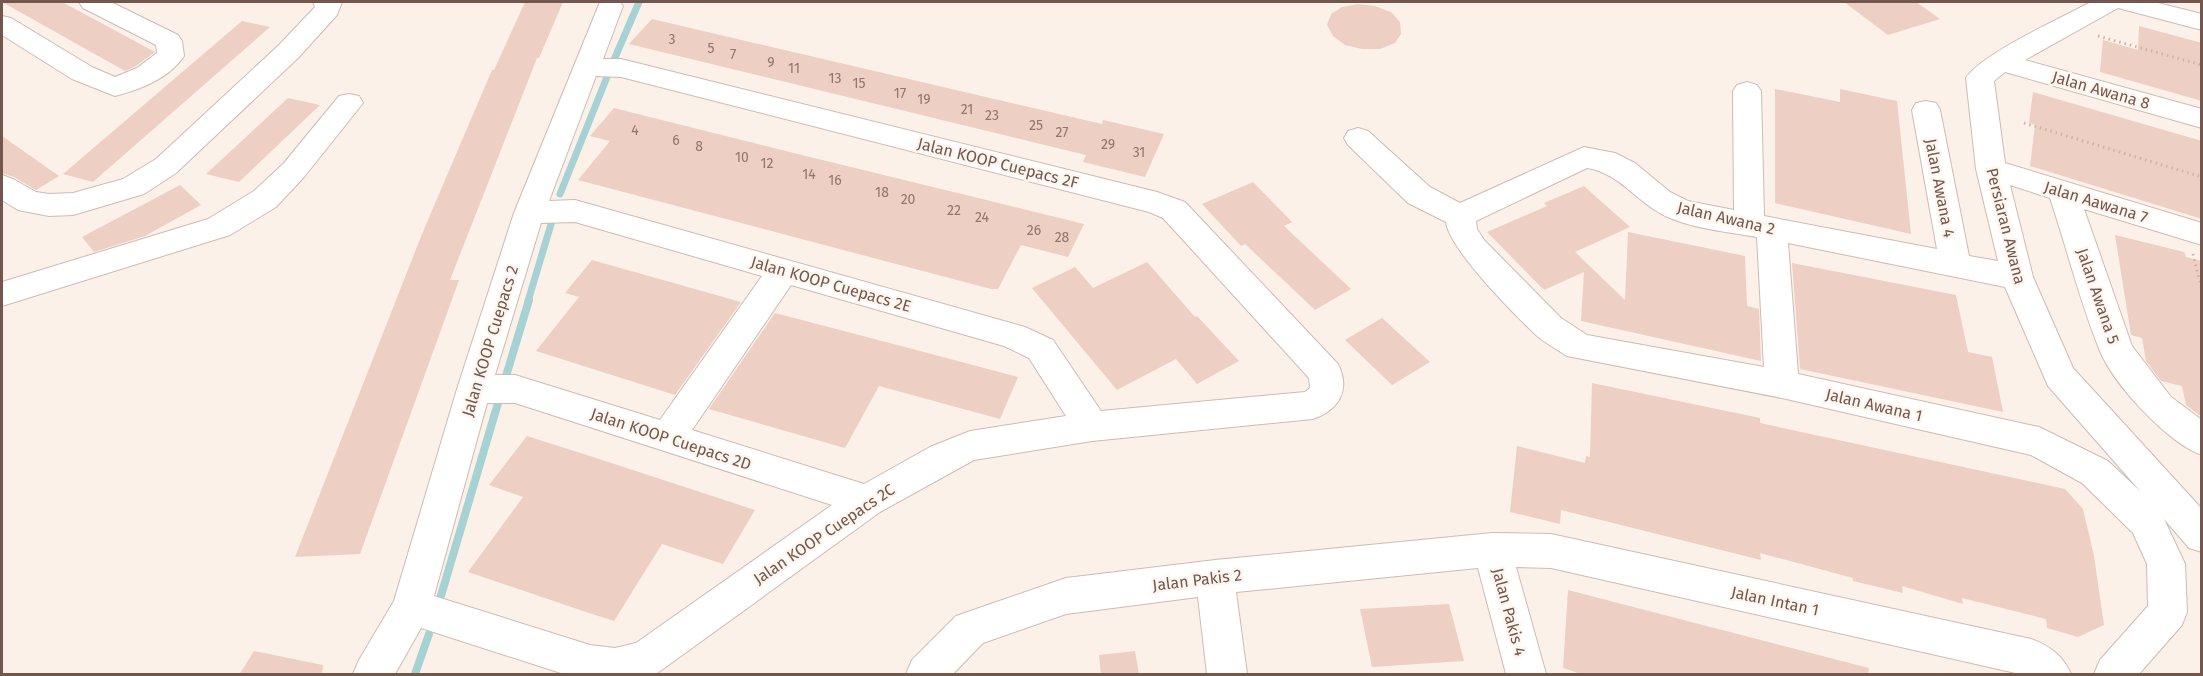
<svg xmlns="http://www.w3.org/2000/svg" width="2203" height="676" font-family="'Fira Sans',sans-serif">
<rect width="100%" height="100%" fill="#fbf1e9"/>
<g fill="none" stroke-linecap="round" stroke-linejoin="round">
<g stroke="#a6d2d3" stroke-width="7">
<path d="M613 62 639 2"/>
<path d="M560 194 607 77"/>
<path d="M528 301 552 221"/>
</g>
<g stroke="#a6d2d3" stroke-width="8">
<path d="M506 376 529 300"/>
<path d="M440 599 498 403"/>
<path d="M415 674 429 634"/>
</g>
</g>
<g fill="#edcfc3">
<path d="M2 2H62L155 52 136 66 125 71Z"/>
<path d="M525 2H563L539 58H537L450 280H459L360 554 295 557 422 234 492 70H494Z"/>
<path d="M1844 2H1916L1940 19 1888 35Z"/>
<path d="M1358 4 1375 6 1391 12 1400 22 1401 34 1395 43 1380 49H1362L1345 45 1333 36 1327 25 1331 14 1342 7Z"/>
<path d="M652 19 1102 124 1103 120 1164 134 1145 177 1083 162 1086 155 629 44Z"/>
<path d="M242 21 270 27 93 182 63 174Z"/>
<path d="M2139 26 2202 43V101L2100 72 2103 40 2138 50Z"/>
<path d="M1775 89 1840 102V89L1897 101 1911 234 1775 203Z"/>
<path d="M2033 92 2202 141V219L2030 166 2035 125 2029 123Z"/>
<path d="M288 98 320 105 239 182 206 174Z"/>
<path d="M614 108 806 156 1084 224 1068 257 1021 245 998 289H991L578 180 610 141 590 136Z"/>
<path d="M2 136 59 176 36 190 14 177 2 173Z"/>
<path d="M1253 182 1292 222 1284 226 1351 289 1315 310 1245 244 1241 246 1202 204Z"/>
<path d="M180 185 201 205 145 236 94 252 82 237Z"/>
<path d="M1584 186 1630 227 1575 252 1625 300 1628 232 1745 256 1747 306 1759 309 1761 361 1581 321 1584 272 1544 290 1487 232 1547 206 1544 203Z"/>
<path d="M2115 235 2184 252 2186 257 2202 261V417L2186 405 2182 386 2161 381 2146 361 2142 338 2131 335Z"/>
<path d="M592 260 741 302 675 395 536 351 579 297 565 293Z"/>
<path d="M1147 262 1195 317 1197 316 1239 361 1197 384 1176 359 1117 390 1032 288 1075 267 1093 288Z"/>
<path d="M1792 263 1956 295 1968 352 1992 357 2003 412 1800 369Z"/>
<path d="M775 313 905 347 1018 377 1000 419 879 386 845 448 709 409Z"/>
<path d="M1382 318 1430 362 1392 385 1345 340Z"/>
<path d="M1592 383 1760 418V423L2065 489 2083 509 2094 556 2104 625 2078 637 2047 628 2046 619 1962 598 1963 604 1902 586 1903 593 1853 581V578L1760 553 1761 560 1561 510 1560 524 1510 512 1517 446 1585 463 1586 456 1590 457Z"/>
<path d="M527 436 593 457 755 510 723 564 662 544 614 621 589 613 468 572 523 497 489 485Z"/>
<path d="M1568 590 1869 668 1868 675H1584L1563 668Z"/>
<path d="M1449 604 1464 661 1372 667 1360 609Z"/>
<path d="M254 651 323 665 322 675H239Z"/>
<path d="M1135 651 1139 675H1101L1099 655Z"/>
</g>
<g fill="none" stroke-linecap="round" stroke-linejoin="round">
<defs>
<g id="minor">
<path d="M79 2H111L178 35 182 41 184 56C170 78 139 90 115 96L72 79 2 35V16L11 18 92 67 115 77 137 68 157 53 156 45 83 8Z"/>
<path d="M313 2H342L337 15 299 57 176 173 144 194 73 215 49 216 18 210 2 200V175L13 179 36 192 49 194 73 193 123 179 156 159 279 45 315 7Z"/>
<path d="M600 2H620L623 6 603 59H621L1157 192 1185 202 1338 364C1351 390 1339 410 1313 419L1092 441 974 460 880 512 656 674H564L421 628 395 674H353L359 660 394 601 457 389 514 213ZM596 76 621 77 1149 212 1163 218 1309 378 1310 388 1305 392 1101 411 1053 340 1025 327 575 200 549 201ZM575 222 762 276 660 420 515 375H495L541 223ZM791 285 1004 346 1029 358 1066 416 970 431 930 447 864 484 692 430ZM487 403H515L832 505 636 643 615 648 590 645 434 596Z"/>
<path d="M2091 2H2154L2202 14V30L2118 8 2025 60 2202 109V128L2005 72 1994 81 2005 163 2202 223V245L2084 209 2132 346 2171 397 2202 420V455C2168 443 2114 385 2100 351 2080 302 2067 249 2050 198L2010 185 2033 277 2073 368 2202 509V552L2189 548 2164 519 2185 564 2187 612 2182 625 2139 674H2094L2100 660 2148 606 2147 564 2133 533 2082 483 2031 455 1782 398 1567 356C1557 349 1545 343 1536 335 1514 314 1449 249 1446 222L1408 203 1348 145 1344 138 1348 131 1358 128 1368 131 1430 187 1460 203 1584 147 1615 153 1635 163 1670 192 1688 201 1734 210 1733 91 1737 85 1747 82 1757 85 1761 91 1764 216 1937 249 1912 110 1916 103 1926 101 1936 103 1940 110 1969 256 1998 261 1976 169 1966 78C1981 54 2063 17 2091 2ZM1587 168C1621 173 1639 206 1670 218 1696 229 1729 232 1757 237L1764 367 1587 335 1561 318 1484 240 1477 229 1476 221ZM1788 243 2005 287 2048 386 2141 492 2108 461 2039 427 1798 374Z"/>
<path d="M349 94 359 96 363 103 304 177 276 207 230 235 2 306V282L208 219 254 191 284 163 339 96Z"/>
<path d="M1492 533 1551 534 2031 639C2050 646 2063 656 2071 674H2020L1551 568 1516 567 1546 674H1506L1478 568 1236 592 1247 674H1207L1198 597 1066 614 983 643 953 674H906L912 660 956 616 1066 578 1215 560Z"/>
</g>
</defs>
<use href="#minor" stroke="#cebbb3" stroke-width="2"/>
<g stroke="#d2b2a6" stroke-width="3" stroke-dasharray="1.5 4" stroke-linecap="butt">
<path d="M2098 36 2202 65"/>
<path d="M2024 123 2202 177"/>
<path d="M2193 254 2202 290"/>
</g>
<use href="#minor" fill="#fff" fill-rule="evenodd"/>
</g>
<g text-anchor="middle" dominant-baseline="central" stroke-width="5" stroke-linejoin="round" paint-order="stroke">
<g font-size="14" fill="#92756c">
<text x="672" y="39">3</text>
<text x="711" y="48">5</text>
<text x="733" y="54">7</text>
<text x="771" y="62">9</text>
<text x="794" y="68">11</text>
<text x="835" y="78">13</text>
<text x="859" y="83">15</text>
<text x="900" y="93">17</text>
<text x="924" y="99">19</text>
<text x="967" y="109">21</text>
<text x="992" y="115">23</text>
<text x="1036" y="125">25</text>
<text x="635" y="130">4</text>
<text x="1062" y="132">27</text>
<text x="676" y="140">6</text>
<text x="1108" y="144">29</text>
<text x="699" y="146">8</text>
<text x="1139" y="152">31</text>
<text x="742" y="157">10</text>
<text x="767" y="163">12</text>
<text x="809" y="174">14</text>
<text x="835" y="180">16</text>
<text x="882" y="192">18</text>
<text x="908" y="199">20</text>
<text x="954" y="210">22</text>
<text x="982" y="217">24</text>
<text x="1034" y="230">26</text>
<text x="1062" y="237">28</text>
</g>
<g font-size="16" fill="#73574f" stroke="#fdf6ef">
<text transform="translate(2101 90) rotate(16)">Jalan Awana 8</text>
<text transform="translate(998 163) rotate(14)">Jalan KOOP Cuepacs 2F</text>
<text transform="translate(1940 188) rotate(79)">Jalan Awana 4</text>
<text transform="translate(2096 202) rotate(17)">Jalan Aawana 7</text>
<text transform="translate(1726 218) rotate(13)">Jalan Awana 2</text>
<text transform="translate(2006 226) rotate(76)">Persiaran Awana</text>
<text transform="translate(831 284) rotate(16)">Jalan KOOP Cuepacs 2E</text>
<text transform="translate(2098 296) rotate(71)">Jalan Awana 5</text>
<text transform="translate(490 341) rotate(-73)">Jalan KOOP Cuepacs 2</text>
<text transform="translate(1874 405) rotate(13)">Jalan Awana 1</text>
<text transform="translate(671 439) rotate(18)">Jalan KOOP Cuepacs 2D</text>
<text transform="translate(824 534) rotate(-34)">Jalan KOOP Cuepacs 2C</text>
<text transform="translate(1197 580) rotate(-7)">Jalan Pakis 2</text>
<text transform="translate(1775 601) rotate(12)">Jalan Intan 1</text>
<text transform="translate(1509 612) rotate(75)">Jalan Pakis 4</text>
</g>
</g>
<rect width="2203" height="676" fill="none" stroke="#73574f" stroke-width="6"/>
</svg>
